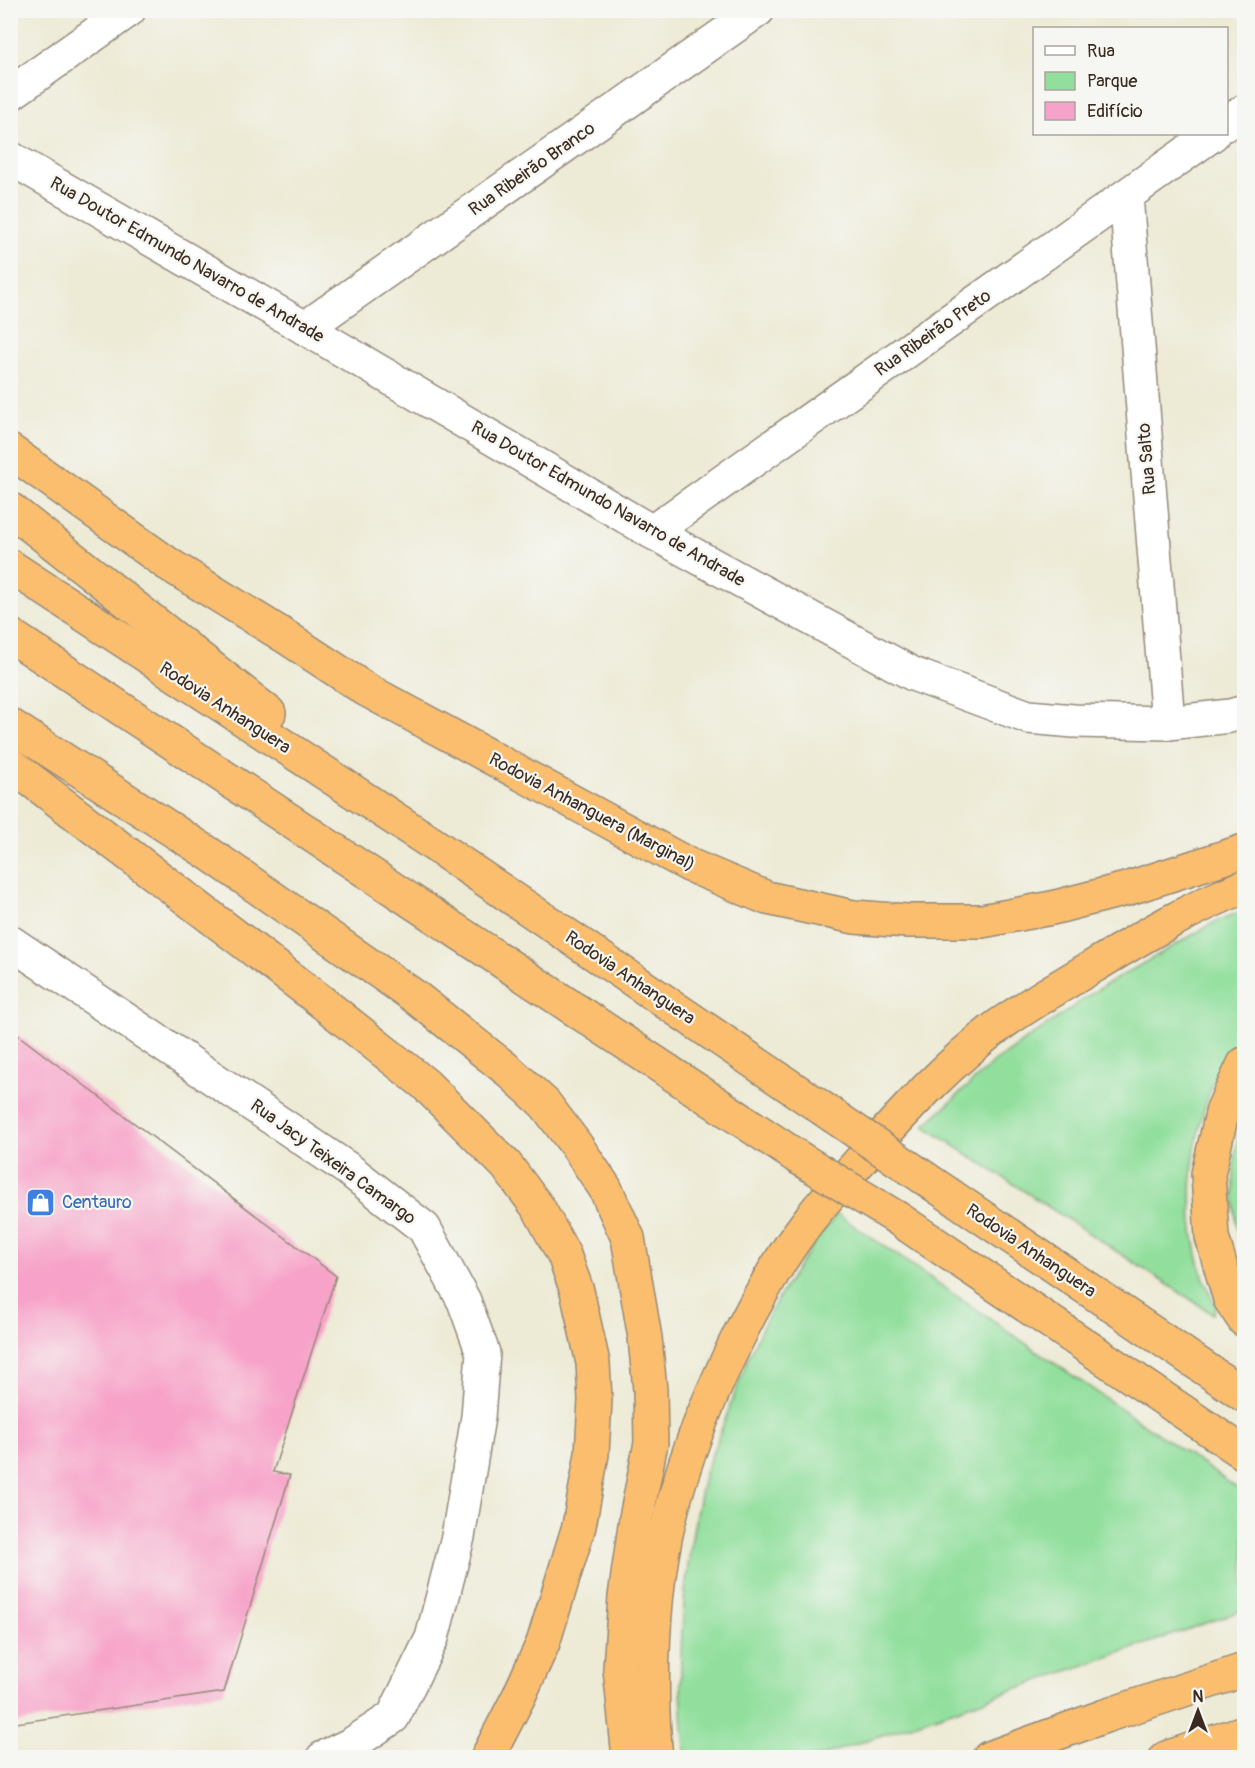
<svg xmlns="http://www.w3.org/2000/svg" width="1255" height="1768" font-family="Pangolin,sans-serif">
<rect width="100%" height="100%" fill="#f6f6f2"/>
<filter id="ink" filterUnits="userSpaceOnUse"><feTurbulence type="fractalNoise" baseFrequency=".0167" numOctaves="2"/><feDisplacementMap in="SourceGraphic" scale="12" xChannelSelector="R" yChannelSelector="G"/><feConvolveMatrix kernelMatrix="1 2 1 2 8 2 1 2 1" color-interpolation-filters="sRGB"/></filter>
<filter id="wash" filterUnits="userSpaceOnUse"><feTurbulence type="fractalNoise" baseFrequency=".008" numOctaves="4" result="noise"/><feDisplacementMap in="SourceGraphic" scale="24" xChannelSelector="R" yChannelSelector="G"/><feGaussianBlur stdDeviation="1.35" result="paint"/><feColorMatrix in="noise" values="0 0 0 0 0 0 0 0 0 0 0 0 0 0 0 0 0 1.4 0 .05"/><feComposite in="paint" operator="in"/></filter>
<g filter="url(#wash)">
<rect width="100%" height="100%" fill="#edead5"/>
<g fill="#92df9d" stroke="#66845e" stroke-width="1.5">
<path d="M1244 910V1034C1234 1047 1223 1061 1216 1076 1191 1136 1182 1210 1202 1273 1205 1284 1211 1295 1216 1306L1213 1314 924 1126 993 1063 1097 990 1215 922Z"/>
<path d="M1244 1108V1259C1233 1218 1230 1178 1238 1136 1240 1127 1241 1117 1244 1108Z"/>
<path d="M837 1214 1244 1493V1610L818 1757H686C675 1668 683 1574 702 1485 706 1465 716 1445 723 1425 736 1392 747 1355 764 1324 785 1285 809 1248 837 1214Z"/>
</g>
<g id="blocks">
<path fill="#f7a2c8" d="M10 1029 336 1276 273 1472 290 1475 224 1692 10 1724Z"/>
</g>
</g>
<g filter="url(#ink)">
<use href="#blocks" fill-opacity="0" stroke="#948a7a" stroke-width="1.5"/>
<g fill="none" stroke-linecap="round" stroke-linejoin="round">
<defs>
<g id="minor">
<path d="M10 94 129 10"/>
<path d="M1226 124 1244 111"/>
<path d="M10 158 305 328 652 532 913 674 1028 717 1074 721 1168 723 1230 716 1244 712"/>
<path d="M1126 196 1168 723"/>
<path d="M305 328 758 10"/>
<path d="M652 532 1213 134"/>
<path d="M10 942 348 1169 424 1228 464 1301 483 1353 478 1417 458 1537 432 1638 393 1717 352 1744 323 1758"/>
</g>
<g id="highway">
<path d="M10 451 168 564 286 637 365 689 689 865 767 898 854 917 907 921H982L1052 908 1126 889 1244 851"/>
<path d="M10 509 269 713"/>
<path d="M10 566 424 838 832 1115"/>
<path d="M10 635 799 1158"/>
<path d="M10 725 208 853 414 996 509 1071 545 1104 576 1145 605 1188 628 1238 645 1338 650 1390 651 1443 636 1518 625 1597 620 1668 629 1758"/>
<path d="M10 764 313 995 425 1084 506 1165 539 1209 564 1255 577 1291 593 1363 595 1400 592 1454 579 1526 543 1643 519 1696 487 1758"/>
<path d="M1244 1064 1223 1109 1208 1174 1212 1237 1230 1299 1244 1320"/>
<path d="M926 1179 1244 1395"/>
<path d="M897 1218 1244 1453"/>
<path d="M656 1758C649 1686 652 1591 669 1521 683 1460 707 1402 734 1346 755 1302 779 1259 809 1220 827 1196 849 1174 868 1152 908 1107 950 1062 998 1026 1029 1004 1062 985 1094 966 1142 937 1192 907 1244 887"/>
<path d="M989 1758 1105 1716 1244 1670"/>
<path d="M1166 1758 1244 1732"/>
</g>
</defs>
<use href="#minor" stroke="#948a7a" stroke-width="36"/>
<use href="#highway" stroke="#948a7a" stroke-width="36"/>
<use href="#minor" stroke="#fff" stroke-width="33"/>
<use href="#highway" stroke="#fbbe6e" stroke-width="33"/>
<defs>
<g id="highway-bridge">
<path d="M832 1115 926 1179"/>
<path d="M799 1158 897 1218"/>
</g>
</defs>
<use href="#highway-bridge" stroke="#948a7a" stroke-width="36" stroke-linecap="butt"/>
<use href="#highway-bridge" stroke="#fbbe6e" stroke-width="33"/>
</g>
</g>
<defs>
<symbol id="shop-square" viewBox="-11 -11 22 22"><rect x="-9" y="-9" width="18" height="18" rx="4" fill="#3f7fe0" stroke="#f6f6f2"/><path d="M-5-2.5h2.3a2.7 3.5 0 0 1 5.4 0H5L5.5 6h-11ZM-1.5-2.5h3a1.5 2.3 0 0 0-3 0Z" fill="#fff"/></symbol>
</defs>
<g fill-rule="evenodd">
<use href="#shop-square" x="24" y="1186" width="33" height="33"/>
</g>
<g text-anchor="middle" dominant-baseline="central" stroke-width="4.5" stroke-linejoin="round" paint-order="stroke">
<g font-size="18" fill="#3b2a1e" stroke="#f6f6f2">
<text transform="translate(532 169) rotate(-35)">Rua Ribeirão Branco</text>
<text transform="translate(187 260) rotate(30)">Rua Doutor Edmundo Navarro de Andrade</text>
<text transform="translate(933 333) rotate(-35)">Rua Ribeirão Preto</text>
<text transform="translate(1147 459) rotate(-95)">Rua Salto</text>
<text transform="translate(608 504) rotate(30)">Rua Doutor Edmundo Navarro de Andrade</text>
<text transform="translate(225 708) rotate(33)">Rodovia Anhanguera</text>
<text transform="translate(592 812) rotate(28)">Rodovia Anhanguera (Marginal)</text>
<text transform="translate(630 978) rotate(34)">Rodovia Anhanguera</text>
<text transform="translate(333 1162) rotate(36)">Rua Jacy Teixeira Camargo</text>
<text transform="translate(1031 1251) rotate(34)">Rodovia Anhanguera</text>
</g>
<g font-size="18" fill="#366cbe" stroke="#f6f6f2" text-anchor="start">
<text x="62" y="1202">Centauro</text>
</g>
</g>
<rect width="1255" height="1768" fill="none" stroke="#f6f6f2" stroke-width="36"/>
<rect x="1033" y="27" width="195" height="108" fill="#f6f6f2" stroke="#aba49d" stroke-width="1.5"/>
<rect x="1045" y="46" width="30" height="9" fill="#ffffff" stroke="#aba49d" stroke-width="1.5"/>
<text x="1087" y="57" font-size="18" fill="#3b2a1e">Rua</text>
<rect x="1045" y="72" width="30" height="18" fill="#92df9d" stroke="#aba49d" stroke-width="1.5"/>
<text x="1087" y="87" font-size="18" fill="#3b2a1e">Parque</text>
<rect x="1045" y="102" width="30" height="18" fill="#f7a2c8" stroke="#aba49d" stroke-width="1.5"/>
<text x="1087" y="117" font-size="18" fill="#3b2a1e">Edifício</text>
<g transform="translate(1198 1711)" stroke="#f6f6f2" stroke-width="4.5" paint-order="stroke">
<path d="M0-4.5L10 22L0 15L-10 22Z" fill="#3b2a1e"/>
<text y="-9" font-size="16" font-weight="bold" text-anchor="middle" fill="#3b2a1e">N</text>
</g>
</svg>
